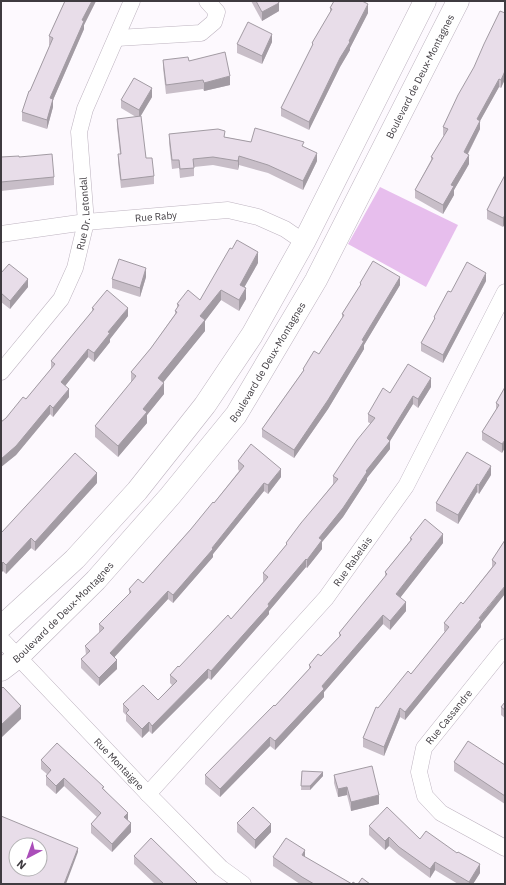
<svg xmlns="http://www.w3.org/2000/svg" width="506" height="885" font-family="'IBM Plex Sans',sans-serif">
<rect width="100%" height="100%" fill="#fdf9fe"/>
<path fill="#e7beed" d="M380 187 458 225 426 287 348 244Z"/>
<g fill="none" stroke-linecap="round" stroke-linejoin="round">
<defs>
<g id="street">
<path d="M117 38 201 33 214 22 217 12 207 1"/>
<path id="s1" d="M1 234 86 222 228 210 258 217 285 229 304 242"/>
<path id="s2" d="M1 372 61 299 75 268 86 222 79 132 85 109 132 1"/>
<path id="s3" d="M1 639 148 794 221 868 243 884"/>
<path d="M505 647 424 748 419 772 425 796 441 813 505 848"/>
<path id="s4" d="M148 794 326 598 406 486 505 292"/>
</g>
<g id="secondary">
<path d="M1 627 75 559 137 491 205 405 252 335 304 242 425 1"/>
<path id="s5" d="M1 670 18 657 96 580 170 496 236 415 316 280 458 1"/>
</g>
</defs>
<use href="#street" stroke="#beb4c0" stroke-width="17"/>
<use href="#secondary" stroke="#beb4c0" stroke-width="23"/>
<use href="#street" stroke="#fff" stroke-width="16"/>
<use href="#secondary" stroke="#fff" stroke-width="22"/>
</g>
<g fill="#c8bec8">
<path d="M64 1H96L84 25V29L53 100V107L47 129 22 121V112L30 91 50 45H49V36L64 3Z"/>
<path d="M251 1H279V11L262 21Z"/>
<path d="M330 8 368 13 350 48V50L340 67 309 130 281 116V108L312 46V43L330 13Z"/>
<path d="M505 12V79L501 88 499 87 480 121V129L468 154 469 164 454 190V195L443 214 415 198V190L431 160V157L444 136 443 135V127Z"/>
<path d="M272 42 262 64 237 53V44Z"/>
<path d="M163 60 189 61 230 85 204 91 203 89 166 94 163 68Z"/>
<path d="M152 97 140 116 146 158 154 176V184L121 188 118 162V154H120L117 127V119L136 117 121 108V100Z"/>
<path d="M169 134 225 137 251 142 304 147 317 161 303 190 268 173 239 165 238 170 213 165 194 167V176L180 178 179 168 172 169 169 143Z"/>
<path d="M1 157H19L54 177V185L1 191Z"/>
<path d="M505 175 503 227 487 219V210Z"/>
<path d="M258 263 244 287 246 299 239 311 221 300 205 321V331L163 382 164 394 147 415V423L118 457 95 437V426L131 383V372L151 348 175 314V311L177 308V304L200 300Z"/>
<path d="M1 273 28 287 10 309 1 302Z"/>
<path d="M146 277 140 297 112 288V279Z"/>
<path d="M486 281 443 363 421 351V343L434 321V317L451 292Z"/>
<path d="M360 283 400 285 364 345V349L328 409 294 458 262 437V429L303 371V369L319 354 342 318V314L360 286Z"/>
<path d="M92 308 128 316 110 339V342L94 362 88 357 65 386 69 397 53 417 50 414 16 455 1 467V422L6 418 26 399 51 369V361L92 312Z"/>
<path d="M431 387 418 408 413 404 390 441V449L367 478V480L343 517 322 542V549L307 568 306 567 269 611V614L211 680 208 678 152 734 149 731 142 738 126 721V715L123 712V704L158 700 172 685 170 683V675L179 667 231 619 263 582V573L286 545V543L333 484V476L371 424 368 422V414L390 393Z"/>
<path d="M505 387 502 453 482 440V432L496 410V403Z"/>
<path d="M238 461 281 477 268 494 264 491 213 554V557L173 603 168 599 114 657 117 669 99 686 81 668V659L86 655 85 646 99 633V624L129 595V589L143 583 214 503 239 471 238 469Z"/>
<path d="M491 475 479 494 477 492 458 524 436 511V503Z"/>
<path d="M97 483 35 551 31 548 6 574 3 571 2 532Z"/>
<path d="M410 538 443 543 400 598 406 611 390 630 383 624 324 692V697L275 750 270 746 220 797 205 784V775L275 706 309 669V665L321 656 339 637V633L385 577V572L410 541Z"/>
<path d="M505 540 481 624V627L405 720 400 717 384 756 363 747V738L378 708 411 674 445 632 444 631V623L463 604 492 567V560Z"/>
<path d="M505 702V718L501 715V707Z"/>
<path d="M41 760 104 789 128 820 131 832 112 852 91 833V824L97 817 64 786 56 794 46 785V776L47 774 41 769Z"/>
<path d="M454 762 505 765V804L454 771Z"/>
<path d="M302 771 323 776 310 790H301Z"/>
<path d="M334 775 379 804 351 811 347 795 338 797 334 783Z"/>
<path d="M237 823 271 832 255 849 237 832Z"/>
<path d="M369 826 420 839 480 873 473 884H458L435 870 430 878 399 855 389 846 385 850 369 835Z"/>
<path d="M134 856 198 884H155L134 864Z"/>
<path d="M273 857H305L352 884H356H300L273 866Z"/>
</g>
<g fill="#a29ba3">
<path d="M92 1H96L84 25V29L53 100V107L47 129V120L50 98 82 20Z"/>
<path d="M279 3V11L262 21V12Z"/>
<path d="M368 4V13L350 48V50L340 67 309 130V122L340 58Z"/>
<path d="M272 34V42L262 64V56Z"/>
<path d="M505 71V79L501 88V80Z"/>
<path d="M230 76V85L204 91V83Z"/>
<path d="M499 79V87L480 121V129L464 161V152L477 119Z"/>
<path d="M152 88V97L139 119V110Z"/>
<path d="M317 153V161L303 190V181Z"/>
<path d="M469 155V164L454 190V195L443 214V205L451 185Z"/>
<path d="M239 156V165L238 170V161Z"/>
<path d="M505 215V224L503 227V218Z"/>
<path d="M258 252V263L240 295V285Z"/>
<path d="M146 268V277L140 297V288Z"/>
<path d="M486 273V281L443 363V355Z"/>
<path d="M400 277V285L364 345V349L328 409 294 458V450L362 340Z"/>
<path d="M28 279V287L10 309V301Z"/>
<path d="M246 288V299L239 311V300Z"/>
<path d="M221 290V300L205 321V331L158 389V378L200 316Z"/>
<path d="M128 308V316L110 339V342L94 362V353L108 332Z"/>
<path d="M88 349V357L61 391V382Z"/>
<path d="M431 378V387L418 408V399Z"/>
<path d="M164 383V394L147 415V423L118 457V446L143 409Z"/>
<path d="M69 389V397L53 417V408Z"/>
<path d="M413 396V404L390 441V449L367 478V480L343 517 322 542V549L307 568V560L319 538 366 471Z"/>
<path d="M50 405V414L16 455 1 467V459Z"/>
<path d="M505 440V448L502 453V444Z"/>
<path d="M491 466V475L479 494V485Z"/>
<path d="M281 469V477L268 494V485Z"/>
<path d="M97 473V483L35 551V542Z"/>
<path d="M264 483V491L213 554V557L173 603V595L212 548Z"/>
<path d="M477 484V492L458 524V515Z"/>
<path d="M443 534V543L396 603V594Z"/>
<path d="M31 538V548L6 574V565Z"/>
<path d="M306 559V567L269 611V614L211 680V671Z"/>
<path d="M3 562V571L1 573V564Z"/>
<path d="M505 586V594L481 624V627L405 720V712Z"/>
<path d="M168 591V599L110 662V653Z"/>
<path d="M406 602V611L390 630V621Z"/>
<path d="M383 615V624L324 692V697L275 750V741Z"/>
<path d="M117 660V669L99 686V678Z"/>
<path d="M208 669V678L152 734V726Z"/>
<path d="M21 706V719L1 738V725Z"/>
<path d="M400 708V717L384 756V747Z"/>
<path d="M149 722V731L142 738V729Z"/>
<path d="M270 737V746L220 797V789Z"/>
<path d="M323 772V776L310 790V786Z"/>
<path d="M64 778V786L56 794V786Z"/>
<path d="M347 787V795L338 797V789Z"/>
<path d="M379 795V804L351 811V802Z"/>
<path d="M128 813V821L124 817Z"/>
<path d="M131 823V832L112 852V844Z"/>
<path d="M271 824V832L255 849V840Z"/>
<path d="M389 837V846L385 850V841Z"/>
<path d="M78 848V852L66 884H64Z"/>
<path d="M305 850V859L302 855Z"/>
<path d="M435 862V870L430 878V869Z"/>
<path d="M480 864V873L473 884H469V882Z"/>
</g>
<g fill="#e8dde9" stroke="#a29ba3" fill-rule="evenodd">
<path d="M65 1H92L82 20 84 21 50 98 53 99 47 120 22 112 29 91H30L53 38 49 36Z"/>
<path d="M256 1H278L279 3 262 12Z"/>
<path d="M334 1H362L368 4 349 41 350 42 340 58 309 122 281 108 313 44 312 43 332 9 330 8Z"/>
<path d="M500 11 505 13V12V71L501 80 499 79 477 119 480 121 464 152 469 155 451 185 454 186 443 205 415 190 433 158 431 157 448 129 443 127 458 95 474 67 484 44Z"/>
<path d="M248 22 272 34 262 56 237 44Z"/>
<path d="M225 52 230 76 204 83 203 80 166 85 163 60 188 57 189 61Z"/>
<path d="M134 78 152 88 139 110 121 100Z"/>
<path d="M141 116 146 158H152L154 176 121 180 118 154H121L117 119Z"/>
<path d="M255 128 304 142 302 146 317 153 303 181 268 165 239 156 238 161 213 157 193 159 194 168 180 169 179 160H172L169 134 218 129 225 131 224 137 251 142Z"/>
<path d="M52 154 54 177 1 182V157L19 156V157Z"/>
<path d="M505 175V215L503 218 487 210 498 188Z"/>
<path d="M237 240 258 252 240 285 246 288 239 300 221 290 200 316 205 320 158 378 164 383 143 409 147 412 118 446 95 426 136 376 131 372 151 348 177 312 175 311 179 305 177 304 188 290 200 300 230 248 232 249Z"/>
<path d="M119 259 146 268 140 288 112 279Z"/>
<path d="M373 261 400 277 362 340 364 341 328 400 294 450 262 429 304 370 303 369 314 351 319 354 344 315 342 314 361 284 360 283Z"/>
<path d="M467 262 486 273 443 355 421 343 435 318 434 317 448 291 451 292Z"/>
<path d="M9 264 28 279 10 301 1 293V273Z"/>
<path d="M107 290 128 308 108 332 110 333 94 353 88 349 61 382 69 389 53 408 50 405 16 446 1 459V422L6 418 23 397 26 399 55 364 51 361 94 309 92 308Z"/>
<path d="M408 364 431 378 418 399 413 396 387 438 390 441 366 471 367 472 343 508 319 538 322 540 307 560 306 559 268 604 269 606 211 671 208 669 152 726 149 722 142 729 126 713 129 710 123 704 143 685 158 700 177 681 170 675 178 666 179 667 228 615 231 619 268 577 263 573 287 544 286 543 301 523 338 479 333 476 357 440 375 418 368 414 383 388 390 393Z"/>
<path d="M505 387V440L502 444 482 432 499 405 496 403Z"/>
<path d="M251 444 281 469 268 485 264 483 212 548 213 549 173 595 168 591 110 653 117 660 99 678 81 659 90 651 85 646 104 628 99 624 131 592 129 589 138 579 143 583 191 529 213 502 214 503 244 466 238 461Z"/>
<path d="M467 452 491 466 479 485 477 484 458 515 436 503Z"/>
<path d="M75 453 97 473 35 542 31 538 6 565 3 562 1 564V530L2 532Z"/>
<path d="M425 519 443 534 396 594 406 602 390 621 383 615 322 686 324 689 275 741 270 737 220 789 205 775 274 705 275 706 311 667 309 665 318 654 321 656 341 635 339 633 387 574 385 572 412 539 410 538Z"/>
<path d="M505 540V586L479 618 481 619 405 712 400 708 384 747 363 738 376 707 378 708 408 671 411 674 449 627 444 623 461 602 463 604 496 563 492 560Z"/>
<path d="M3 687 21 706 1 725V689Z"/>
<path d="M505 702V710L501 707Z"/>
<path d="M468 741 505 765V796L454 762Z"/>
<path d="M57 743 104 787 102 788 128 813 124 817 131 823 112 844 91 824 101 813 64 778 56 786 46 776 51 770 41 760Z"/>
<path d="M372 766 379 795 351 802 347 787 338 789 334 775Z"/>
<path d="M302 771 323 772 310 786H301Z"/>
<path d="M253 807 271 824 255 840 237 823Z"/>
<path d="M387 807 420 839 426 831 457 853 458 852 480 864 469 882 435 862 430 869 399 847 389 837 385 841 369 826Z"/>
<path d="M1 816 78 848 64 884H1ZM16 845H40V869H16Z"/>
<path d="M151 838 198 884H164L134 856Z"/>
<path d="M286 838 305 850 302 855 352 884 353 882 356 884H314L302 877 273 857Z"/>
<path d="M362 878 370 884H358Z"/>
</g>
<g text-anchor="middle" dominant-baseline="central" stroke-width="4" stroke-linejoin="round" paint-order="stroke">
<g font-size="10" fill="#3f3b40" stroke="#fff">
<text stroke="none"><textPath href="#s5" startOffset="733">Boulevard de Deux-Montagnes</textPath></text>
<text stroke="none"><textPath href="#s2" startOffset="184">Rue Dr. Letondal</textPath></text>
<text stroke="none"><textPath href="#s1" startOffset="156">Rue Raby</textPath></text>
<text stroke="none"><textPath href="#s5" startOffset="409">Boulevard de Deux-Montagnes</textPath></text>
<text stroke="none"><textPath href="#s4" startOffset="310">Rue Rabelais</textPath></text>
<text stroke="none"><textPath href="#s5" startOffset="85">Boulevard de Deux-Montagnes</textPath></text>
<text transform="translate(449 717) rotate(-51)">Rue Cassandre</text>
<text stroke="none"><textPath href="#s3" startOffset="172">Rue Montaigne</textPath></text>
</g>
</g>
<rect width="506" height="885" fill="none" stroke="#3f3b40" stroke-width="4"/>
<g transform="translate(28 857) rotate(221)"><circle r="19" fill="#ffffff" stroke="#b2b1b3"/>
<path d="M0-3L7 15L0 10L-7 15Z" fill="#aa4eb9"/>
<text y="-6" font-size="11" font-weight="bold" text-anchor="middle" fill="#3f3b40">N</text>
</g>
</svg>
